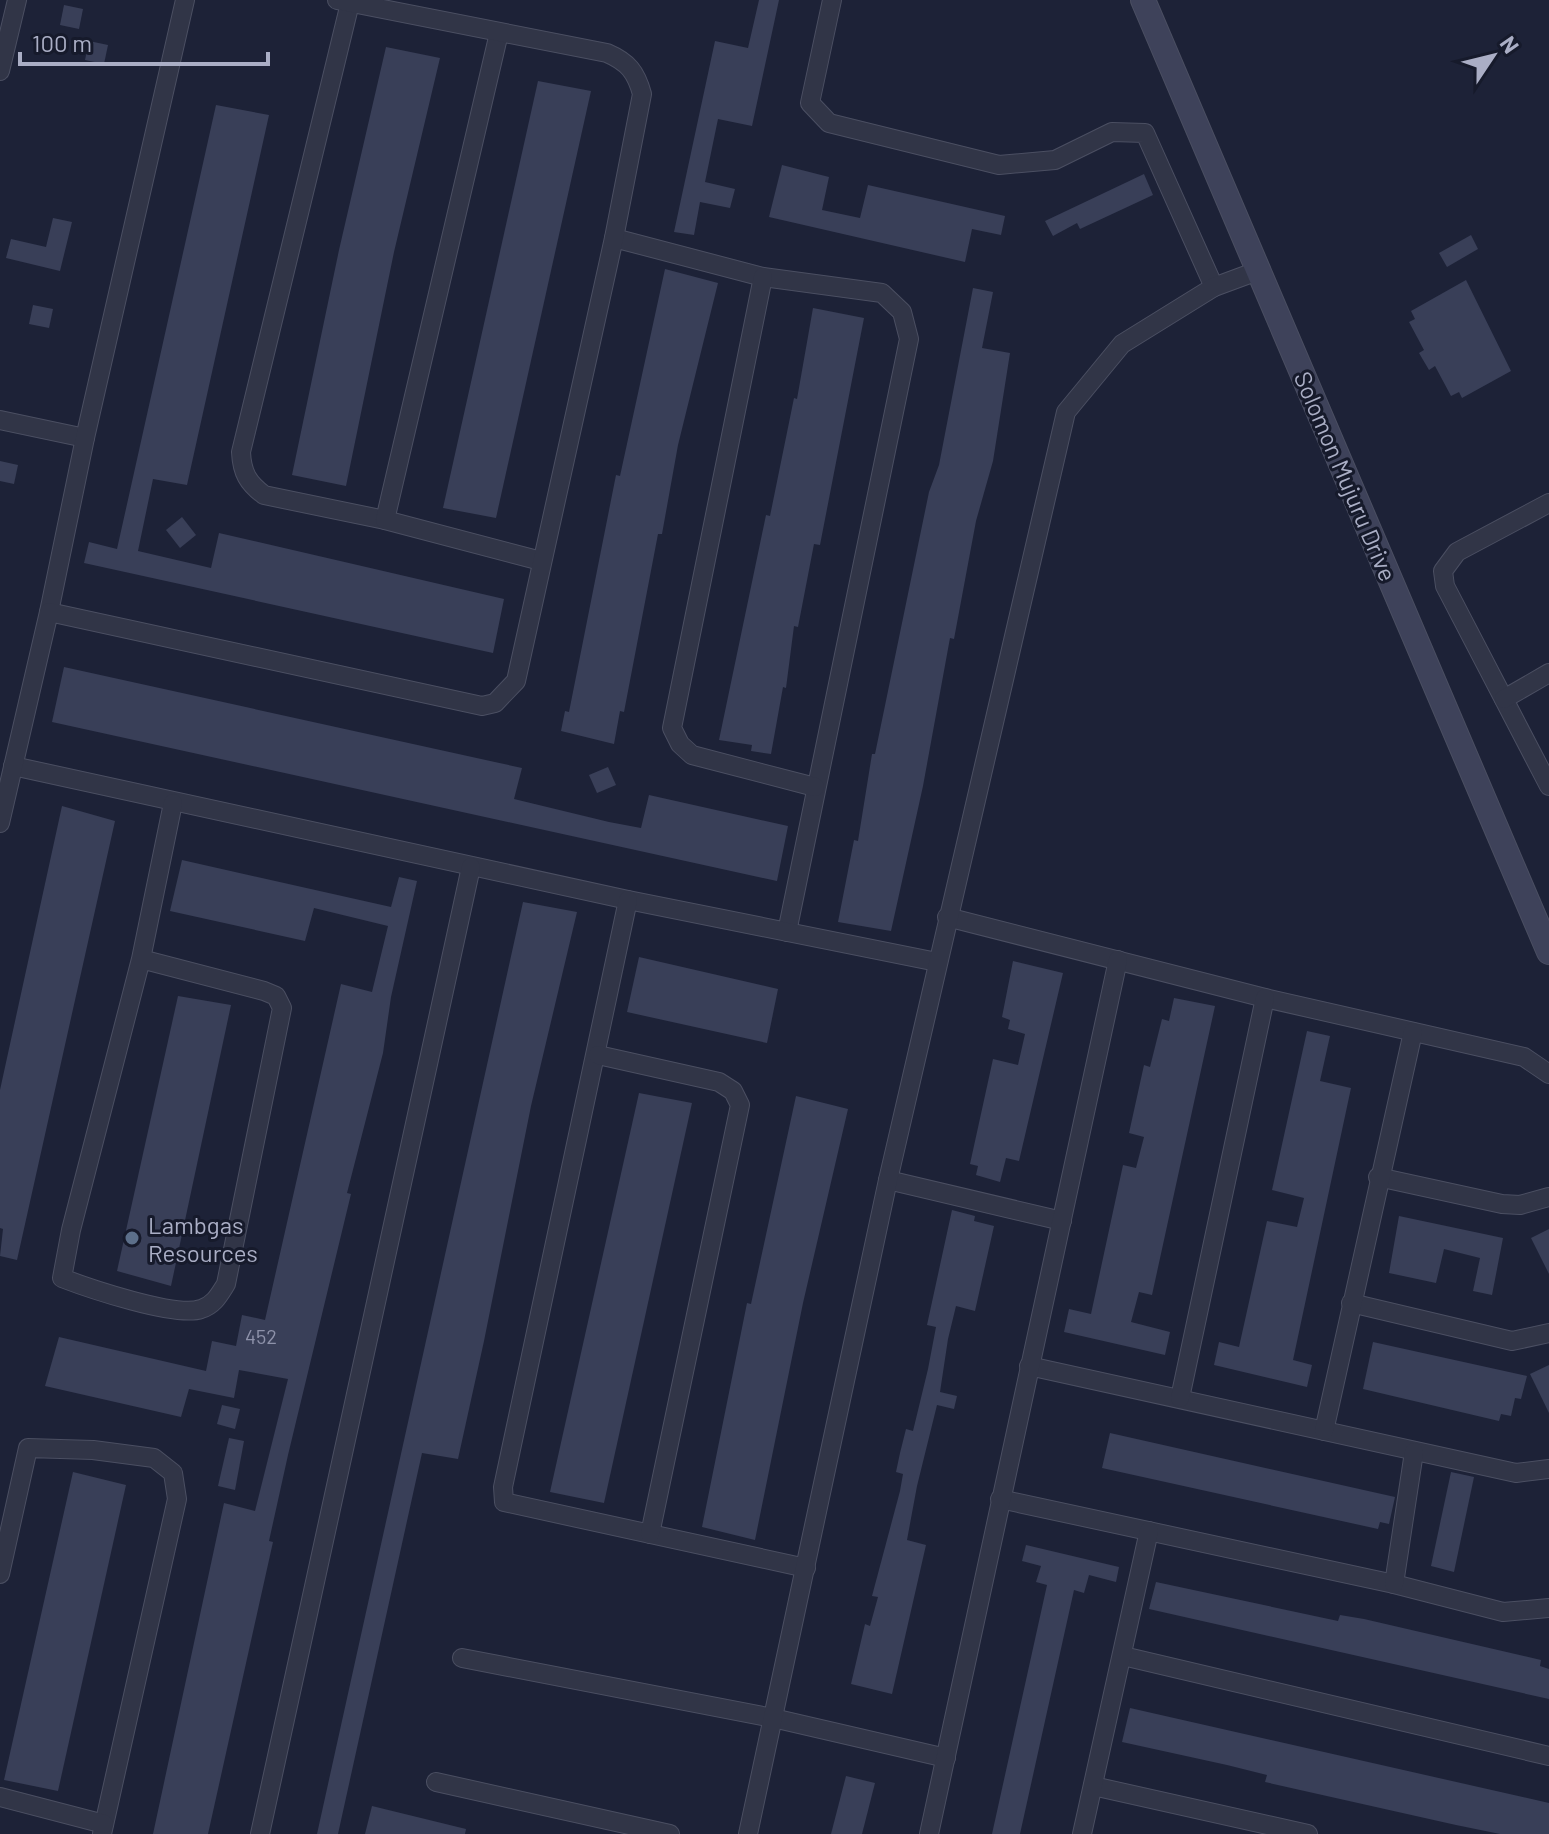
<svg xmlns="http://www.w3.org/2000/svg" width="1549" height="1834" font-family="Barlow,sans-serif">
<rect width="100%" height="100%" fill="#1d2237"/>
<g fill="#393f58">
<path d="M759 0H779L752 126 718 119 705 182 735 189 730 208 700 202 694 235 674 232 715 41 748 48Z"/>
<path d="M64 5 83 9 79 29 60 25Z"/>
<path d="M89 41 108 45 104 64 85 60Z"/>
<path d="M386 47 440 58 394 252 346 486 292 475 339 250Z"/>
<path d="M538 81 591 91 496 518 443 508Z"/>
<path d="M216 105 269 115 187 485 153 479 138 551 211 568 219 533 504 599 493 653 84 563 89 542 117 549Z"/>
<path d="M782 165 829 177 822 210 860 218 868 185 1005 216 1001 235 972 229 965 262 769 217Z"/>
<path d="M1144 174 1153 195 1080 229 1077 223 1053 236 1045 221Z"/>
<path d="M53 218 72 222 60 271 6 258 11 239 46 247Z"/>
<path d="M1471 235 1478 249 1447 267 1439 253Z"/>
<path d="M665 269 718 283 678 445 662 534H658L624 712 620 711 614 744 561 731 565 711 569 712 616 475 620 476Z"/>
<path d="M1466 280 1511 371 1462 398 1459 392 1451 396 1435 366 1429 370 1419 353 1424 350 1409 322 1415 319 1411 311Z"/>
<path d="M973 288 993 292 982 348 1010 353 993 461 976 521 954 639 950 638 923 786 891 931 838 922 854 840 858 841 872 754H875L929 492 939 465Z"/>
<path d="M33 305 53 309 49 328 29 324Z"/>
<path d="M813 308 864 318 820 545 814 544 798 627 794 626 786 688 783 687 771 754 751 751 752 745 719 740 766 515 770 516 794 398 797 399Z"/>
<path d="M0 461 18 465 14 484 0 481Z"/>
<path d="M182 517 196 535 180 548 166 530Z"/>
<path d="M64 667 522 768 514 799 609 822 641 828 649 795 788 826 777 881 52 722Z"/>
<path d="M608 767 616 785 597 793 589 775Z"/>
<path d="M62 806 115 821 17 1260 0 1256 3 1229 0 1228V1090Z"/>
<path d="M182 860 391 907 399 877 417 881 391 997 383 1053 347 1193 351 1194 288 1455 269 1541 273 1542 208 1834H153L224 1503 255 1511 288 1379 239 1370 234 1398 189 1389 181 1417 45 1386 59 1337 206 1371 212 1341 236 1346 242 1315 265 1320 341 984 372 992 388 926 314 908 305 941 170 911Z"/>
<path d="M523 902 577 912 531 1106 484 1341 458 1459 422 1453 338 1834H317Z"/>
<path d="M639 957 778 989 767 1043 627 1012Z"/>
<path d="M1013 961 1063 973 1019 1161 1006 1158 1000 1182 976 1175 978 1166 970 1164 993 1059 1018 1065 1025 1034 1008 1029 1010 1020 1002 1017Z"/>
<path d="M178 996 231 1005 171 1286 117 1271Z"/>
<path d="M1174 998 1215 1006 1152 1295 1139 1292 1131 1322 1170 1332 1165 1355 1064 1332 1069 1309 1091 1314 1123 1165 1136 1168 1144 1137 1129 1133 1144 1065 1150 1067 1162 1019 1169 1021Z"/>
<path d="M1307 1031 1330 1036 1320 1081 1351 1088 1293 1360 1312 1365 1307 1387 1214 1365 1219 1342 1239 1347 1267 1221 1297 1227 1304 1198 1272 1190Z"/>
<path d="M639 1093 692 1103 604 1503 550 1492Z"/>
<path d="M796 1096 848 1109 803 1303 755 1540 702 1527 747 1303 751 1304Z"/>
<path d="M952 1210 975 1216 974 1221 994 1226 975 1311 956 1306 948 1339 940 1392 957 1396 954 1409 937 1405 917 1486 907 1540 926 1545 892 1694 851 1684 865 1624 870 1626 878 1597 872 1596 900 1491 903 1474 896 1472 900 1453 906 1429 913 1431 928 1369 936 1327 927 1325Z"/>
<path d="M1399 1216 1503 1238 1492 1295 1473 1291 1480 1258 1444 1249 1436 1283 1389 1273Z"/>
<path d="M1549 1229V1274L1531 1238Z"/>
<path d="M1373 1342 1527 1376 1521 1399 1515 1398 1511 1416 1501 1414 1499 1421 1363 1389Z"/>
<path d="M1549 1365V1413L1530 1374Z"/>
<path d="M222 1405 240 1409 235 1429 217 1424Z"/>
<path d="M1110 1433 1395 1497 1389 1524 1380 1522 1378 1529 1102 1468Z"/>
<path d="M229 1438 244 1441 235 1490 218 1486Z"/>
<path d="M73 1472 126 1485 58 1791 4 1780Z"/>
<path d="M1451 1472 1474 1477 1454 1572 1431 1566Z"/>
<path d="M1026 1545 1119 1567 1116 1582 1089 1575 1084 1593 1074 1590 1020 1834H992L1047 1585 1036 1582 1041 1566 1022 1561Z"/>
<path d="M1156 1582 1338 1621 1340 1615 1364 1619 1541 1660 1540 1666 1549 1669V1699L1149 1609Z"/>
<path d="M1130 1708 1549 1803V1834H1500L1456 1825 1265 1782 1267 1775 1227 1765 1122 1742Z"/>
<path d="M846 1776 875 1783 862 1834H831Z"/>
<path d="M372 1806 466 1829 465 1834H365Z"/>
</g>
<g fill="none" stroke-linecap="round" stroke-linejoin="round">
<defs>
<g id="street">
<path d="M832 0 810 103 829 123 999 165 1055 160 1112 132 1145 133 1214 287"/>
<path d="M350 3 241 452C242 473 248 483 264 495L385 520"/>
<path d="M499 33 385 520 541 561"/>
<path d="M0 71 17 0"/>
<path d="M614 238 763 277 882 293 902 312 909 339 787 932"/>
<path d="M763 277 672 728 680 744 692 755 815 787"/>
<path d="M0 420 85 438"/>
<path d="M1549 503 1457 552 1443 571 1445 586 1549 786"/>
<path d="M49 612 85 438 185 0"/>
<path d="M1504 699 1549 673"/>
<path d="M13 766 628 900 937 962"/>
<path d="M0 823 49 612 482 706 495 703 516 681 614 238 642 94C636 72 628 62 607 53L337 0"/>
<path d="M628 900 503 1487 504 1502 806 1568"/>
<path d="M947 917 1265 998 1524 1057 1549 1074"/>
<path d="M141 959 264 991 276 996 282 1008 226 1284C219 1295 214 1305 201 1309 176 1318 88 1288 62 1278L71 1230 141 959 173 803"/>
<path d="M598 1055 719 1082 733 1091 740 1105 650 1534"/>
<path d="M1378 1177 1502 1204 1520 1205 1549 1197"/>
<path d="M888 1180 1062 1221"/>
<path d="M1351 1303 1512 1341 1549 1333"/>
<path d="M1029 1366 1516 1473 1549 1469"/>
<path d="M1180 1398 1265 998"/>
<path d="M1324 1431 1413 1032"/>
<path d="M1000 1499 1394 1584 1503 1612 1549 1608"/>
<path d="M0 1574 28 1448 93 1450 154 1458 173 1473 177 1499 102 1834"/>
<path d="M1394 1584 1414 1452"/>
<path d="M1123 1656 1549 1756"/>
<path d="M462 1658 773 1718 946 1758"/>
<path d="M436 1782 670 1834"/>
<path d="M1093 1786 1308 1834"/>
<path d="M0 1797 104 1824"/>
<path d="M260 1834 471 867"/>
<path d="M748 1834 888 1180 1066 412 1122 344 1214 287 1260 270"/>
<path d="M929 1834 1118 960"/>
<path d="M1082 1834 1149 1531"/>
</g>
<path id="secondary" d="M1143 0 1549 952"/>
</defs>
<use href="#street" stroke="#4b4f62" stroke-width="20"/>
<use href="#secondary" stroke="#4b4f62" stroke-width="26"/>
<use href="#street" stroke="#313547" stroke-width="18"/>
<use href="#secondary" stroke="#3e425a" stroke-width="24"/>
</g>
<circle fill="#5c6f8a" stroke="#161a2b" stroke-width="3" cx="132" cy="1238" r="8"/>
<g text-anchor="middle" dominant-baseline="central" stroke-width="6" stroke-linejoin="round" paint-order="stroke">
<g font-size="20" fill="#8e92aa">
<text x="261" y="1336">452</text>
</g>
<g font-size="24" fill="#aaaec5" stroke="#161a2b">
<text transform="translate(1346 476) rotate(67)">Solomon Mujuru Drive</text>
</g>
<g font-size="24" fill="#aaaec5" stroke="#161a2b" text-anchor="start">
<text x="148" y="1224">Lambgas<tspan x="148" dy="28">Resources</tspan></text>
</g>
</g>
<g transform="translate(1493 56) rotate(55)" stroke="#161a2b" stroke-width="6" paint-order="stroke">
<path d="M0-6L14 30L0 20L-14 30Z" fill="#aaaec5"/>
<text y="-12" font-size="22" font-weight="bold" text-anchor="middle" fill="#aaaec5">N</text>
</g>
<path d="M20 52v12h248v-12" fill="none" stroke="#aaaec5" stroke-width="4"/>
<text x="32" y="52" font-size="24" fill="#aaaec5" stroke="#161a2b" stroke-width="6" paint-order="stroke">100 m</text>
</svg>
